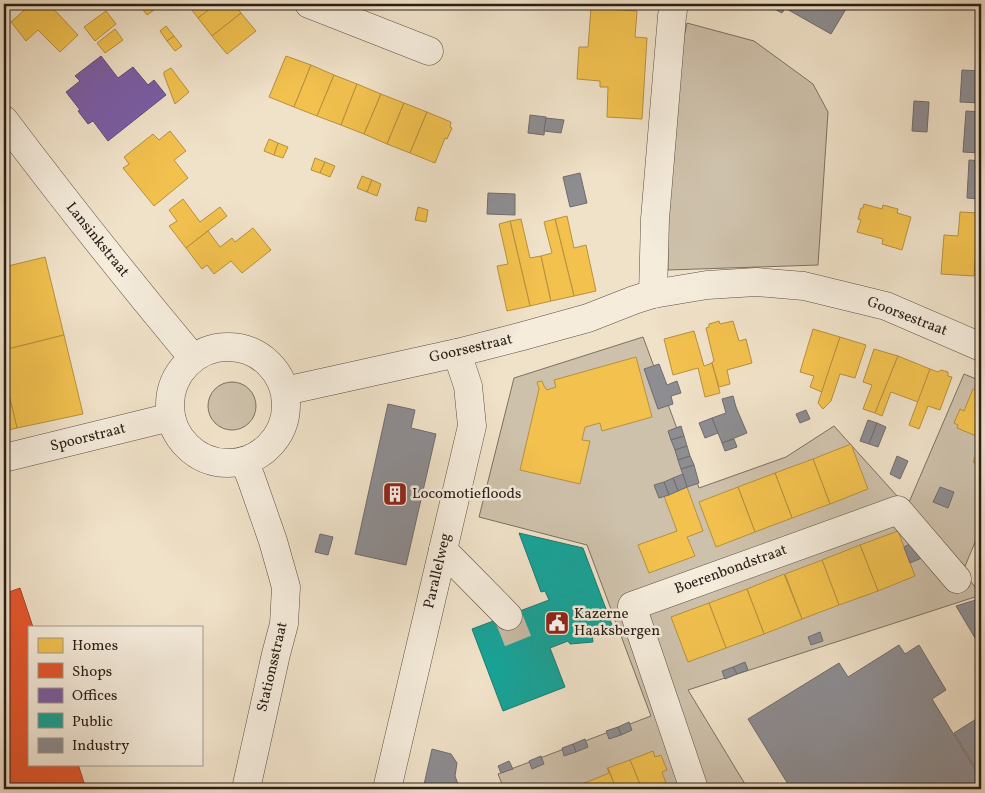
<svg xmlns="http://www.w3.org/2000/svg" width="985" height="793" font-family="Vollkorn,serif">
<rect width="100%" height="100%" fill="#f0e2c9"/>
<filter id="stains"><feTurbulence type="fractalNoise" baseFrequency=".004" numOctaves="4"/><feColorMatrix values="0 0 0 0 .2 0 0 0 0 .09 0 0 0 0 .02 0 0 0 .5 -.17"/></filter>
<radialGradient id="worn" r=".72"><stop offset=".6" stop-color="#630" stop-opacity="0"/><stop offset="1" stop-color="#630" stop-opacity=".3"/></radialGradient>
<g fill="#cec1ab" stroke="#7c7061">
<path d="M687 23 754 41 813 84 828 112 818 265 668 270 667 200 668 114Z"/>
<path d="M643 337 699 488 786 457 834 426 907 507 964 374 981 381V528L963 571 981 595 688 690 748 789H504L498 774 651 716 587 545 479 517 514 378Z"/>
<circle cx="232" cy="406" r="24"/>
</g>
<g fill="#f2c14e" stroke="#b6903e">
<path d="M31 4H41L45 9 50 5 78 35 60 52 38 30 26 41 11 22Z"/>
<path d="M142 4H149L154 10 147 15 140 6Z"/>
<path d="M187 4H216L198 18Z"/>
<path d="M216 4H234L241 13 212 36 198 18Z"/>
<path d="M591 8 637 11 635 37 647 38 642 119 607 117 608 87H600V81L577 79 579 47H588Z"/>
<path d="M106 11 116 24 95 41 84 27Z"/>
<path d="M241 13 256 31 227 54 212 36Z"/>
<path d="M166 26 174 36 167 41 160 31Z"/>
<path d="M115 29 123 40 105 53 97 43Z"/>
<path d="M174 36 182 46 175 51 167 41Z"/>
<path d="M286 56 311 65 294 107 269 97Z"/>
<path d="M311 65 334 75 317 116 294 107Z"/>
<path d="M171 68 189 92 175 104 164 75V72Z"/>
<path d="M334 75 357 84 341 125 317 116Z"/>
<path d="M357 84 381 94 364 134 341 125Z"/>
<path d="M381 94 404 103 387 144 364 134Z"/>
<path d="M404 103 427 112 410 153 387 144Z"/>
<path d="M427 112 451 122 450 127 452 128 447 139 445 138 435 163 410 153Z"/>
<path d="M170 131 186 151 174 160 188 178 154 206 123 168 129 164 124 157 153 134 159 140Z"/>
<path d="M269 139 278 143 274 155 264 151Z"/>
<path d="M278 143 288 147 283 158 274 155Z"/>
<path d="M315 158 325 162 320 173 311 170Z"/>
<path d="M325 162 335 166 330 177 320 173Z"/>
<path d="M362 176 372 180 367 192 357 188Z"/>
<path d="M372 180 381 184 377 196 367 192Z"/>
<path d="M183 199 200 222 220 207 227 216 186 248 169 226 177 221 169 210Z"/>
<path d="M864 204 882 209 883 205 898 209 897 213 911 217 902 250 882 244 883 239 857 232 861 220 858 219 861 208H863Z"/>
<path d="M418 207 428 210 426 222 415 220Z"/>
<path d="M960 212 979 213 974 276 941 274 944 235 958 236Z"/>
<path d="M567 216 574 248 586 245 596 291 574 296 555 219Z"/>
<path d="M521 219 530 258 541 256 551 301 530 306 510 221Z"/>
<path d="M555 219 574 296 551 301 541 256 552 253 544 222Z"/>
<path d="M510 221 530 306 507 311 497 266 508 264 499 224Z"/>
<path d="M253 228 271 250 242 273 231 261 214 274 207 265 202 269 186 248 208 231 220 247 232 238 235 242Z"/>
<path d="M45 257 64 335 4 350V267Z"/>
<path d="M719 321 720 324 733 321 739 341 746 339 752 363 727 370 730 384 719 387 712 363V362L714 361 706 328 709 327V324Z"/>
<path d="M813 329 840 337 822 392 810 387 814 376 800 372Z"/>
<path d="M694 331 704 366 712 363 720 393 705 397 698 368 673 375 664 339Z"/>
<path d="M64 335 83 414 17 428 4 374V350Z"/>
<path d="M840 337 866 345 855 378 840 374 831 401 823 409 818 403Z"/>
<path d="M874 349 898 356 875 413 863 409 872 385 863 382Z"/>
<path d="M898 356 930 369 918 402 891 392 882 416 875 413Z"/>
<path d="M636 357 652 417 602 431 600 423 585 427 582 440 590 441 580 484 520 470 539 389 537 382 542 381 544 386 547 390 556 387 554 380Z"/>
<path d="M930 369 938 372 941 370 948 372V376L952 377 940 410 928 406 919 429 909 425Z"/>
<path d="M4 374 17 428 4 431Z"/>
<path d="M979 386 981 387V438L957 428 958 425 954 423 960 409 964 411 973 389 977 390Z"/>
<path d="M981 442V465L973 462Z"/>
<path d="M851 444 868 489 830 504 813 459Z"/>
<path d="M813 459 830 504 792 518 775 473Z"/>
<path d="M775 473 792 518 755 532 738 487Z"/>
<path d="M687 487 703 531 687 537 695 556 649 573 638 545 677 531 664 496Z"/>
<path d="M738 487 755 532 716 547 699 502Z"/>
<path d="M898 531 915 576 878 591 860 545Z"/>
<path d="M860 545 878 591 839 605 822 560Z"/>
<path d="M822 560 839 605 802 619 785 574Z"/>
<path d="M784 574 802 619 764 634 747 589Z"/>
<path d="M747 589 764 634 726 648 709 603Z"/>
<path d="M709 603 726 648 688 662 671 617Z"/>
<path d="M653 751 655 757 661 755 667 770 662 772 668 789H642L630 760Z"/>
<path d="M630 760 642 789H616L608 768Z"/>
<path d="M607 768H608L616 789H590L587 782 609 773Z"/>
<path d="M587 782 590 789H566Z"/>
</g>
<g fill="#e4572e" stroke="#ac4627">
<path d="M4 577 9 592 20 588 33 627H29V764H78L86 789H4Z"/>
<path d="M981 779V789H964Z"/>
</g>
<path fill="#7b5ea7" stroke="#624b7c" d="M101 56 118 78 133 67 148 85 154 80 166 95 108 141 93 121 88 124 78 111 80 110 66 92 80 81 75 76Z"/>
<path fill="#17a398" stroke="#1c7b71" d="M519 533 583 548 612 625 592 632 593 642 570 644 568 641 550 648 565 687 503 711 472 629 549 600 545 591 541 592Z"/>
<g fill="#8d8d92" stroke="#6f6c6d">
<path d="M765 4H849L831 34 785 8 782 13Z"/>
<path d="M962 70 981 71V103L960 102Z"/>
<path d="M914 101 929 102 927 132 912 131Z"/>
<path d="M966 111 981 112V153L963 152Z"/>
<path d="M530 115 546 117 544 135 528 133Z"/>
<path d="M546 118 564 120 561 133 544 131Z"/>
<path d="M969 160 981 161V199L967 198Z"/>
<path d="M580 173 587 203 570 207 563 177Z"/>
<path d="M488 193 515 194V215L487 214Z"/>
<path d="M659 364 667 385 677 381 681 393 671 396 673 404 658 409 644 369Z"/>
<path d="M733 396 736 407 747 433 722 443 712 418 726 413 722 399Z"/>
<path d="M388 404 415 410 411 428 436 434 406 565 355 554Z"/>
<path d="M806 410 810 419 800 423 796 414Z"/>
<path d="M712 418 718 433 705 438 699 423Z"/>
<path d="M868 420 877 423 869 444 860 441Z"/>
<path d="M877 423 886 427 878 447 869 444Z"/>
<path d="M681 426 684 436 671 440 668 431Z"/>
<path d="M684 436 687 446 675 450 671 440Z"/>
<path d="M734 439 737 447 725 451 722 443Z"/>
<path d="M687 446 690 456 678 460 675 450Z"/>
<path d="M690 456 694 465 681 469 678 460Z"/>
<path d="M897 456 908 461 900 479 890 474Z"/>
<path d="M694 465 699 483 687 487 681 469Z"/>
<path d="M683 474 687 487 678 491 673 478Z"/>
<path d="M673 478 678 491 669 495 664 482Z"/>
<path d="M664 482 669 495 659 498 654 485Z"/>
<path d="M940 487 954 492 948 508 933 502Z"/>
<path d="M320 534 333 537 328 555 315 552Z"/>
<path d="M912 543 924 557 910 563 904 547Z"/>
<path d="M979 599 981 602V648L956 606Z"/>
<path d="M820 632 823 641 811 645 808 637Z"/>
<path d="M899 645 905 654 919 645 946 690 932 699 981 779 964 789H791L748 719 839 663 848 677Z"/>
<path d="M745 662 748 670 737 674 733 667Z"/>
<path d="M733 667 737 674 725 679 722 671Z"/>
<path d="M981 716V777L954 733Z"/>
<path d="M629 722 632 730 621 735 618 727Z"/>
<path d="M618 727 621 735 609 739 606 731Z"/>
<path d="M585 739 588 747 576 752 573 744Z"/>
<path d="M573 744 576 752 564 756 562 748Z"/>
<path d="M432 749 451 754 457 763 455 776 460 789H423Z"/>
<path d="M541 756 544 764 532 769 529 761Z"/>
<path d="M509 761 513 769 501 773 498 766Z"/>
</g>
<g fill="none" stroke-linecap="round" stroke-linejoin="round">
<path stroke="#c8bba5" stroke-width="28" stroke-dasharray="28 14" stroke-linecap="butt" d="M508 616 518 641"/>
<defs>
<g id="minor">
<path d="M309 4 429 51"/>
<path d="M4 120C65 201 128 280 193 358"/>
<path d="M653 294 655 219 672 16 674 4"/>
<circle cx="228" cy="405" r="58"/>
<path d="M285 391 457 353 523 336 588 318 634 300 653 294 707 285 756 282 804 286 886 306 981 347"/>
<path d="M4 458 171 417"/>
<path d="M244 461 251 478 273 541 286 587 284 624 276 654 246 789"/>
<path d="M443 550 508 616"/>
<path d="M387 789 472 426 468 386 457 353"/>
<path d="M694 789 632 606 898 510 957 579"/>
</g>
</defs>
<use href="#minor" stroke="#5b4f44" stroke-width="29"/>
<use href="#minor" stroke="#f5ecdc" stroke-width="28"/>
</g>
<defs>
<symbol id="building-square" viewBox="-11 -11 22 22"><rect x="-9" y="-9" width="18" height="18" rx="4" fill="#8f2418" stroke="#f5ecdc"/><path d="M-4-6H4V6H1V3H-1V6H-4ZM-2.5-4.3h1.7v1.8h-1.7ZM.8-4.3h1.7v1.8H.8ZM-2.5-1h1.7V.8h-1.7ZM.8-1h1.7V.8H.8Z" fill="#fff"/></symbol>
<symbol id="civic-square" viewBox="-11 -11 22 22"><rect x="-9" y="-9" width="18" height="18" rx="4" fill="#8f2418" stroke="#f5ecdc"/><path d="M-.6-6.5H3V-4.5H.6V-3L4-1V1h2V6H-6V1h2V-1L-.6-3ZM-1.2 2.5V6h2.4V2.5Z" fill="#fff"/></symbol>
</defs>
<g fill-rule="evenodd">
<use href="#building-square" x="381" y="480" width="28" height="28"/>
<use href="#civic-square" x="543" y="609" width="28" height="28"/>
</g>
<g text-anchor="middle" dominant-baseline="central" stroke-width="5" stroke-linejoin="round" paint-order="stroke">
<g font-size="15" fill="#291e17" stroke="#f5ecdc">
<text transform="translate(97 240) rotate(51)">Lansinkstraat</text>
<text transform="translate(907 317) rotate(21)">Goorsestraat</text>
<text transform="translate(471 349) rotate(-13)">Goorsestraat</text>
<text transform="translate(88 438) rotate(-14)">Spoorstraat</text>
<text transform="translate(731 570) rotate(-20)">Boerenbondstraat</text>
<text transform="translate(438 571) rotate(-77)">Parallelweg</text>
<text transform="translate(273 667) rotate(-77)">Stationsstraat</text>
</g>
<g font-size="15" fill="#291e17" stroke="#f5ecdc" text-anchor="start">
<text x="412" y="494">Locomotiefloods</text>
<text x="574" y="614">Kazerne<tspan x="574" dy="17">Haaksbergen</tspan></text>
</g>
</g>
<rect width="985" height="793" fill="none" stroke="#f0e2c9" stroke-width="20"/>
<rect x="5" y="5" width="975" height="783" fill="none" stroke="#291e17" stroke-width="2.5"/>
<rect x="10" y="10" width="965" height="773" fill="none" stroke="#291e17"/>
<rect x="28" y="626" width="175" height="140" fill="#f5ecdc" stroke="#a39a8d"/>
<rect x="38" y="638" width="25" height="15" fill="#f2c14e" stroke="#a39a8d"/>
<text x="72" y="650" font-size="15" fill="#291e17">Homes</text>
<rect x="38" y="663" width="25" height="15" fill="#e4572e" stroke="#a39a8d"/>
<text x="72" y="676" font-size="15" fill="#291e17">Shops</text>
<rect x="38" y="688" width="25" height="15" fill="#7b5ea7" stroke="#a39a8d"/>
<text x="72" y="700" font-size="15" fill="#291e17">Offices</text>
<rect x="38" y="713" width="25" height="15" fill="#17a398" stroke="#a39a8d"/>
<text x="72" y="726" font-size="15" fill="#291e17">Public</text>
<rect x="38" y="738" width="25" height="15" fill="#8d8d92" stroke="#a39a8d"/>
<text x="72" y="750" font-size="15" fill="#291e17">Industry</text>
<rect width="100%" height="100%" filter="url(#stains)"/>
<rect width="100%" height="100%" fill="url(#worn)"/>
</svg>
